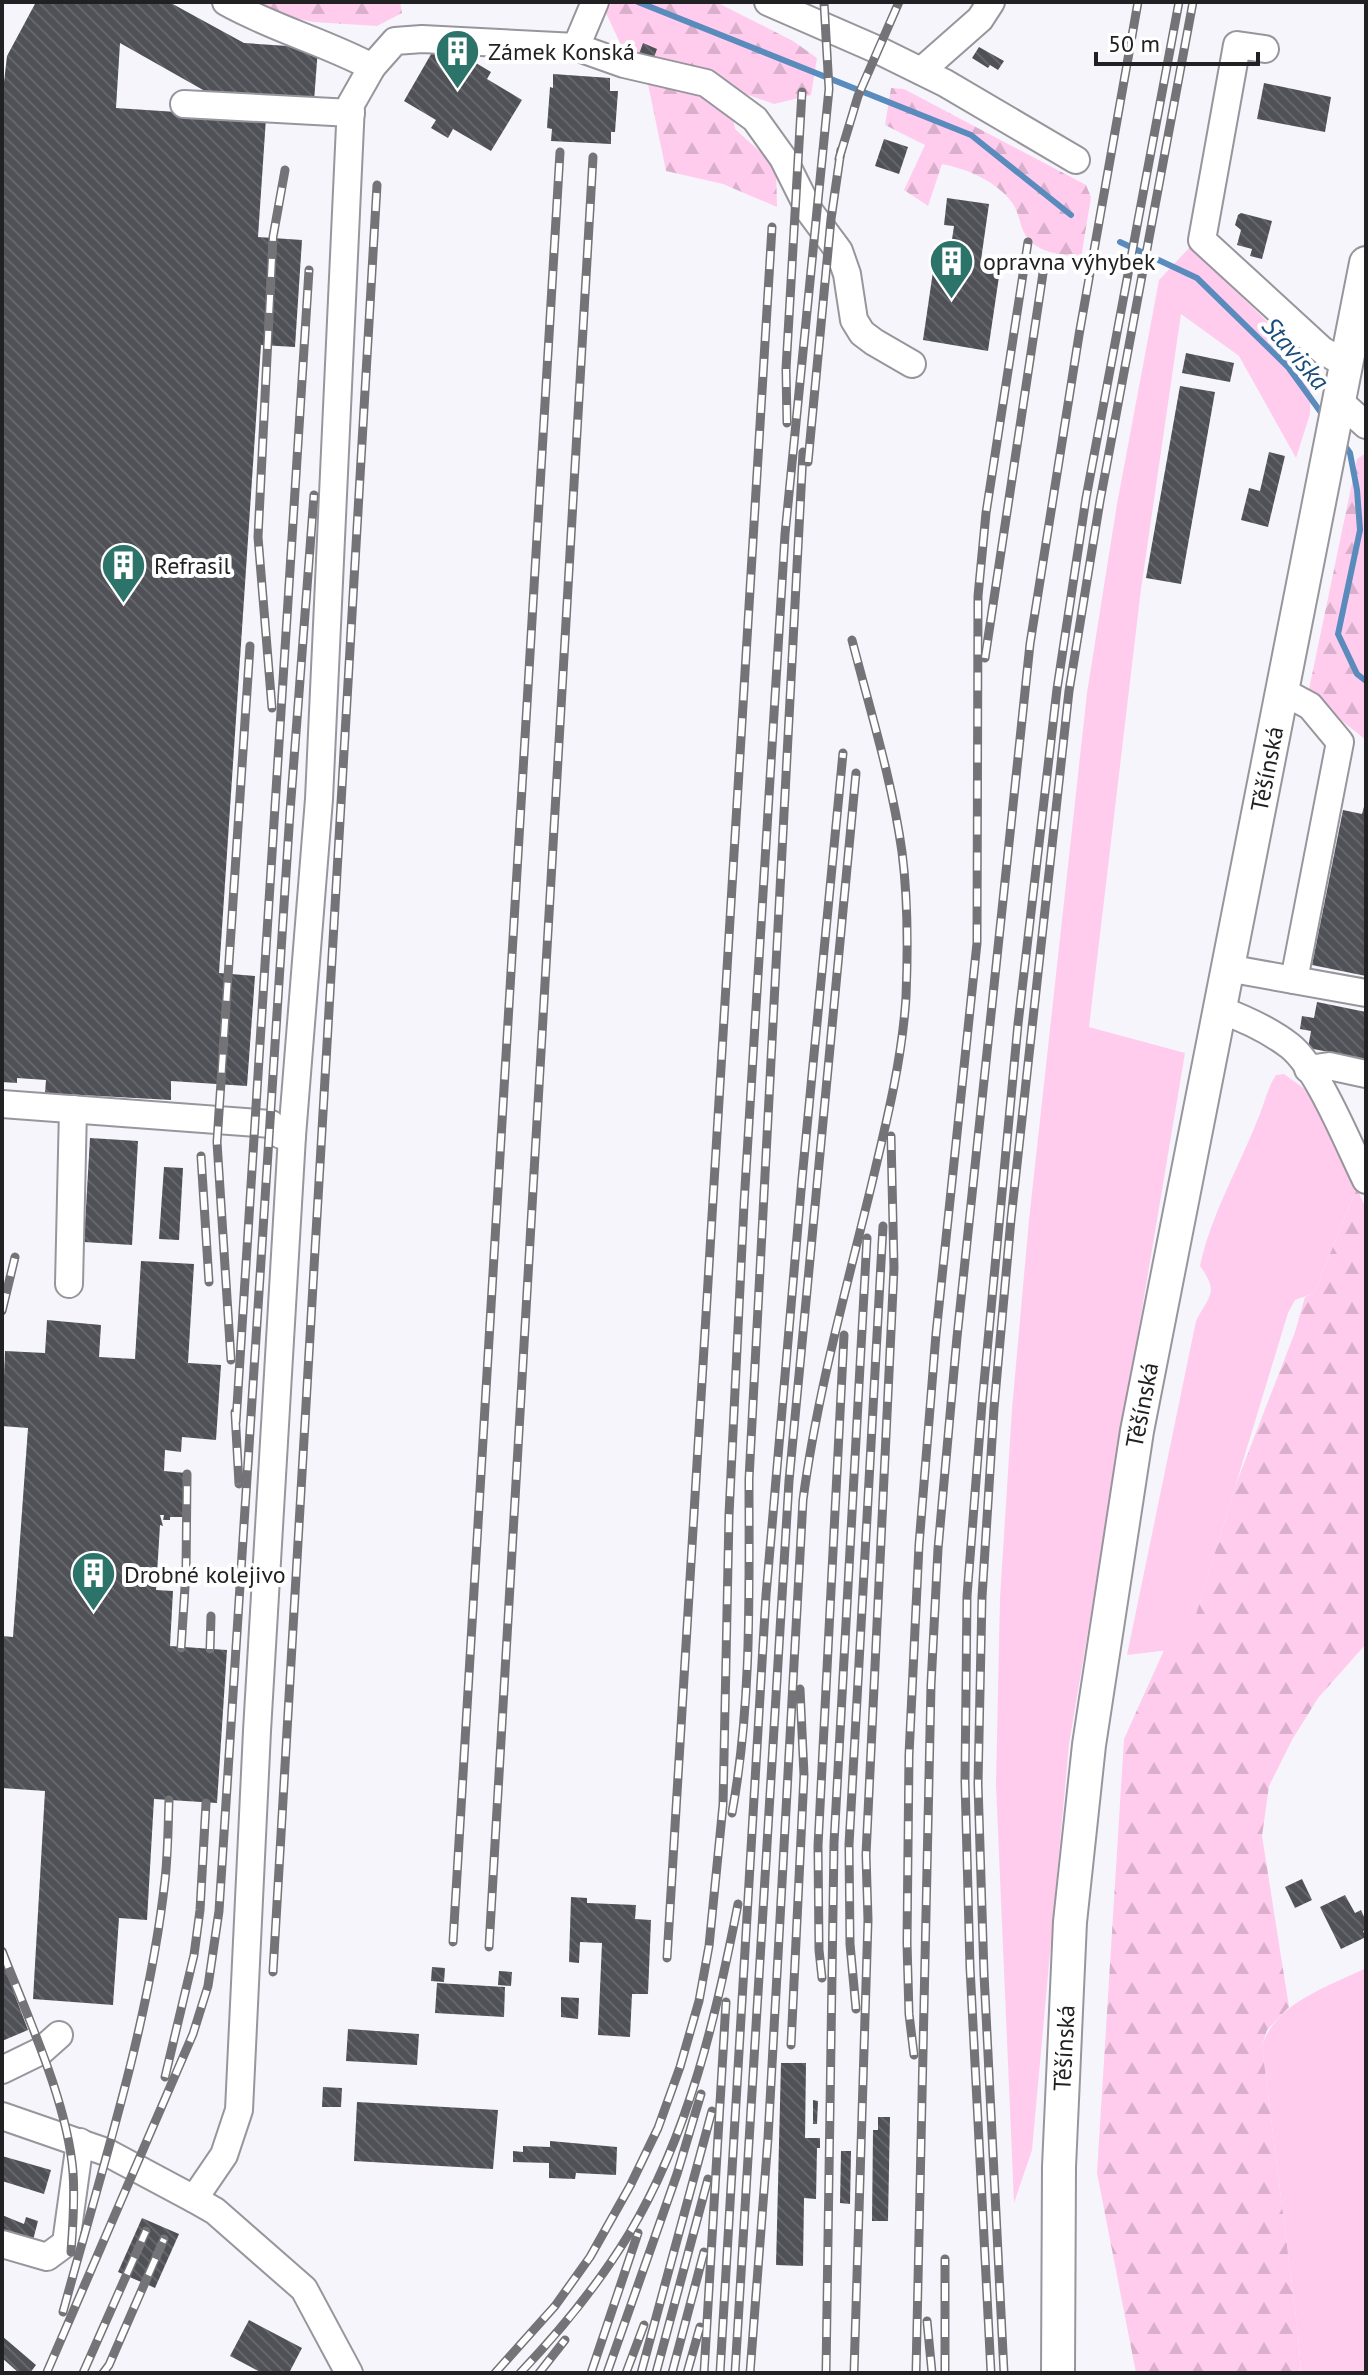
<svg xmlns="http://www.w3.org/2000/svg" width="1368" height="2375" font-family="'PT Sans',sans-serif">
<defs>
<pattern id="forest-firs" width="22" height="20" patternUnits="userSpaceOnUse" patternTransform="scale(2)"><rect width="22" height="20" fill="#fce"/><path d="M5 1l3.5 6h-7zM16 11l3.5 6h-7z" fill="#daafcc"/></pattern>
<pattern id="building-back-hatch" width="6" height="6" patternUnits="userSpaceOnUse" patternTransform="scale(2)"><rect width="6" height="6" fill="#4f5156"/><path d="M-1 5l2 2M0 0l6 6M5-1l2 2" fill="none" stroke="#65666b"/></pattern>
</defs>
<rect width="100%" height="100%" fill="#f6f5fc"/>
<g fill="#fce">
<path d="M1190 247 1311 364 1310 414 1296 458 1239 356 1181 314 1141 589 1089 1027 1185 1053 1069 1744 1032 2150 1014 2203 996 1784 1000 1598 1012 1409 1029 1220 1087 693 1117 504 1159 280Z"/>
<path d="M1284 1074 1309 1092 1320 1107 1357 1188 1314 1293 1295 1300 1288 1313 1186 1648 1127 1655 1196 1321C1210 1294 1219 1293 1200 1266 1211 1215 1238 1169 1257 1121 1264 1106 1267 1088 1276 1075Z"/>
<path d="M1366 1968V2373H1301L1298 2333 1262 2046C1276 2002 1328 1987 1366 1968Z"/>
</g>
<g fill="url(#forest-firs)">
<path d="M266 2H400L402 13 377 26 313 22 260 10Z"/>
<path d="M612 2H716L793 41 817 58 811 95 774 104 728 88 735 129 776 166 777 207 723 184 666 171 643 60 621 45 606 13Z"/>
<path d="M891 88 904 89 1086 185 1091 197 1081 258C1068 255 1049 254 1038 247 1018 235 1023 220 1013 204 998 182 968 169 942 164L928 206 904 190 925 145 885 125Z"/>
<path d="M1366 453V740L1308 694 1357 459Z"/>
<path d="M1357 1188 1366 1209V1644L1318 1698 1292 1740 1269 1786 1262 1836 1289 2007 1267 2030 1262 2046 1298 2333 1301 2373H1136L1097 2173 1124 1739 1164 1650 1186 1647 1236 1484 1295 1332 1305 1297 1314 1293Z"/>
</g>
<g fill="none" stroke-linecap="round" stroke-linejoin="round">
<g stroke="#598bbd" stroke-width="6">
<path d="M638 2 971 135 1071 215"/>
<path d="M1120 242 1197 278 1288 367 1325 418"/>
<path d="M1343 443 1350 453 1357 490 1360 530 1338 634 1357 674 1366 681"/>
</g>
</g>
<g fill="url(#building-back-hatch)">
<path d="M36 2H169L244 43 318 48 314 101 212 95 120 43 116 108 266 118 258 237 302 240 295 347 261 345 219 973 255 976 247 1086 171 1081V1100L45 1093 46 1080 17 1078V1083L2 1082V100L7 56Z"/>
<path d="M643 43 657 49 652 63 638 57Z"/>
<path d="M979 47 1004 61 998 70 990 65 988 68 972 58Z"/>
<path d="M434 49 471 70 476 63 491 72 487 79 522 100 491 151 453 129 448 138 431 128 436 120 404 101Z"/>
<path d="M553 74 610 78V91H618L615 132H611V144L551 141 552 129 547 128 550 87 553 88Z"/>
<path d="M1264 83 1331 97 1325 132 1257 119Z"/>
<path d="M884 139 908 147 899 174 875 166Z"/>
<path d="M947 198 989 204 981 260 1001 263 988 351 923 340 937 244 951 246 954 226 944 225Z"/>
<path d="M1241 213 1272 221 1262 259 1250 256 1252 249 1237 245 1241 230 1235 225 1238 215Z"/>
<path d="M1186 353 1234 363 1230 382 1182 373Z"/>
<path d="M1180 386 1215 392 1181 584 1146 578Z"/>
<path d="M1269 452 1285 456 1268 527 1241 520 1249 488 1260 491Z"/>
<path d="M1365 803H1366V976L1312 965 1343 810 1362 814Z"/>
<path d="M1317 1002 1366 1012V1059L1308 1048 1311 1031 1300 1029 1302 1016 1314 1018Z"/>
<path d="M90 1138 138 1141 132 1245 84 1242Z"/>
<path d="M164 1167 183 1168 179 1240 159 1239Z"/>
<path d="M141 1261 194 1264 188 1363 221 1365 216 1440 182 1437 181 1452 165 1450 164 1471 186 1473 185 1506 183 1517H170V1520H163L164 1515H160L163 1526 160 1525 156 1590 173 1591 170 1646 227 1650 217 1803 154 1799 147 1920 119 1918 113 2005 33 1999 45 1791 2 1788V1636L13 1637 28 1428 2 1426 5 1351 45 1353 47 1320 101 1325 99 1357 135 1359Z"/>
<path d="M1302 1879 1312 1900 1295 1908 1285 1887Z"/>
<path d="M1345 1895 1355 1913 1361 1910 1366 1921V1930L1363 1931 1366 1937 1341 1949 1320 1907Z"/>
<path d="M571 1897 587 1898V1903L636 1905 635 1919 651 1920 648 1994H632L630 2037 598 2035 602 1943 580 1942 579 1963 569 1962Z"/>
<path d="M2 1961 28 2030 2 2041Z"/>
<path d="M432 1967 445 1968 444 1982 431 1981Z"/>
<path d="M499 1971 512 1972 511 1986 498 1985Z"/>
<path d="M437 1983 505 1987 504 2017 435 2013Z"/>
<path d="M561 1997 579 1998 578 2019 561 2017Z"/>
<path d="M348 2029 419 2034 417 2065 346 2061Z"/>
<path d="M781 2063H806L805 2138H820V2148H817L816 2199 804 2198 803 2266 776 2265Z"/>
<path d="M323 2087 342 2088 341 2107H322Z"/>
<path d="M813 2100 818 2101 817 2124H813Z"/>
<path d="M357 2102 498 2110 493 2169 354 2161Z"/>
<path d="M878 2117H890L888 2221H872L873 2130H878Z"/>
<path d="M550 2141 617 2147 616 2175 576 2173 575 2179 549 2178V2163L513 2162V2151L523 2152V2146L550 2147Z"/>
<path d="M841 2151H851L850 2204 840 2203Z"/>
<path d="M2 2156 51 2170 44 2194 2 2181Z"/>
<path d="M2 2215 24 2224 26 2217 38 2221 32 2244 2 2234Z"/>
<path d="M142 2218 179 2234 155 2288 118 2272Z"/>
<path d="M249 2320 302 2348 289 2373H262L230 2356Z"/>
<path d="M2 2336 36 2365 30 2373H19L2 2358Z"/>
</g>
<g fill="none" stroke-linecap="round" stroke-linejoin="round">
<defs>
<g id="minor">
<path d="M226 2C272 28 325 42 372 67"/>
<path d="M768 2 878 50 945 83 1076 160"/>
<path d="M576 47 624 64 706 83 755 119 783 158 810 212 839 251 847 274 854 320 862 333 874 342 912 364"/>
<path d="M1265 49 1237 45 1202 240 1322 350 1347 365"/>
<path d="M921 71 980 19 991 2"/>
<path d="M184 104 351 113"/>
<path d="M1340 402 1366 425"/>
<path d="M1282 691 1310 706 1340 742 1294 980"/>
<path d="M1227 968 1366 993"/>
<path d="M1218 1009C1243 1018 1268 1029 1290 1046 1318 1068 1349 1146 1366 1180"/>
<path d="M1308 1069 1329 1066 1366 1074"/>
<path d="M2 1104 271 1124 281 1135 292 1136"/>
<path d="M69 1284 73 1109"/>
<path d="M2 2070 41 2051 59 2035"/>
<path d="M2 2116 106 2152 194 2199 224 2155 239 2110 257 1731 292 1136 319 799 351 104 372 67 395 41 422 39 576 47 595 2"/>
<path d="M194 2199 215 2211 304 2289 349 2373"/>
<path d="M2 2244 47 2257 66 2243 80 2142"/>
</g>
<path id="major" d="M1058 2373 1059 2167 1070 1922 1089 1745 1137 1431 1366 263"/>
</defs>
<use href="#minor" stroke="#97969c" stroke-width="30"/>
<use href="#major" stroke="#97969c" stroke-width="36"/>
<use href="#minor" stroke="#fff" stroke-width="26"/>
<use href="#major" stroke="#fff" stroke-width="32"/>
<defs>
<g id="rail">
<path d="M839 159 858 96 899 2"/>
<path d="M787 423 786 369 802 92"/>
<path d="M808 462 831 219 841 150"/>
<path d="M985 658 1045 260"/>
<path d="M272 708 258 537 273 237 285 170"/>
<path d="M201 1156 209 1282"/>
<path d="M2 1311 15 1257"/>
<path d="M231 1360 217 1142 250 646"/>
<path d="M235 1412 239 1484"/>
<path d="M236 1422 309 270"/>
<path d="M181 1648 186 1572 187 1474"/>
<path d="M210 1649 211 1616"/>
<path d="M732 1813C752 1703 749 1590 749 1479L803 452"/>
<path d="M453 1942 560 152"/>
<path d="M489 1947 593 157"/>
<path d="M2 1951C28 2018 67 2101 73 2172 75 2199 73 2225 71 2252"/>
<path d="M667 1958 772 227"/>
<path d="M273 1972 377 185"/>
<path d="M822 1978 819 1950 818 1846 844 1335"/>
<path d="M856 2009 850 1944 849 1845 883 1226"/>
<path d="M791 2045 804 1775 800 1689"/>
<path d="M914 2055 909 2014 907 1943 909 1755 919 1545 936 1334 977 943 978 596 986 513 1028 242"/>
<path d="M165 2077 194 1955 200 1910 206 1803"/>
<path d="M63 2312C101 2171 149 2025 165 1880 168 1853 168 1827 169 1800"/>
<path d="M927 2321 932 2373"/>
<path d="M47 2372 193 2034 208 1986 219 1911 290 812 314 495"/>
<path d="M83 2373 146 2231"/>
<path d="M103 2373 109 2365 164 2239"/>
<path d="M495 2373 555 2306 590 2257 630 2186 658 2128 680 2067 699 2001 709 1946 723 1805 729 1515 744 1204 785 534 829 89 824 2"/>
<path d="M520 2373C561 2330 598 2285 629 2234 689 2134 716 2017 738 1904"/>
<path d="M539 2373 565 2340"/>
<path d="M591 2373 638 2233"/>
<path d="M607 2373 677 2174 701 2094"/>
<path d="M626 2373 644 2325"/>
<path d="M641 2373 712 2111"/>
<path d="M656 2373 708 2179"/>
<path d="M672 2373 704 2252"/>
<path d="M687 2373 700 2327"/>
<path d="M704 2373 726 2002"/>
<path d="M720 2373 766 1595 802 1179 843 753"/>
<path d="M735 2373 789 1481 856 773"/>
<path d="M750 2373 768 2138 803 1500C817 1394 846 1290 871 1187 886 1124 902 1061 906 997 908 949 908 899 902 852 892 780 870 710 852 640"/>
<path d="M826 2373 834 1843 867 1238"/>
<path d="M854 2373 868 1920 866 1855 894 1268 891 1136"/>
<path d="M916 2373 931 1685 938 1549 957 1337 1030 644 1079 335 1138 2"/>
<path d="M945 2373V2259"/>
<path d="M991 2373 970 1967 965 1781 967 1596 982 1404 1018 1024 1057 689 1086 498 1179 2"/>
<path d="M1004 2373 984 1974 978 1784 982 1597 994 1408 1011 1219 1069 691 1100 501 1193 2"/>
</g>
</defs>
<use href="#rail" stroke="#747377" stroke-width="9"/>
<use href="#rail" stroke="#fff" stroke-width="6" stroke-dasharray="18" stroke-linecap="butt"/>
</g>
<defs>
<symbol id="building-pin" viewBox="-11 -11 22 30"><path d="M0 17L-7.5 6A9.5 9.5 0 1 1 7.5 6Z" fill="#2c7369" stroke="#fff"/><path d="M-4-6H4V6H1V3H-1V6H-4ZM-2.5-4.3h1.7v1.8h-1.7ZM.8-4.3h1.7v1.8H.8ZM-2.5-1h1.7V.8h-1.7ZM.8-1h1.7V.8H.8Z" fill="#fff"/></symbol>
</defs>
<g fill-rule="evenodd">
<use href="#building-pin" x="432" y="26" width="51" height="69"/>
<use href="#building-pin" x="926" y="236" width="51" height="69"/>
<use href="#building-pin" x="98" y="540" width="51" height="69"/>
<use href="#building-pin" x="68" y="1548" width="51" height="69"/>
</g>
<g text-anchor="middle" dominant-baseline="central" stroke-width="8" stroke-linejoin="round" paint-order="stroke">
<g font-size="24" fill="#212123" stroke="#fff" text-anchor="start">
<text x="488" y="51">Zámek Konská</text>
<text x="983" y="261">opravna výhybek</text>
<text x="154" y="565">Refrasil</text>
<text x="124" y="1574">Drobné kolejivo</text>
</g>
<g font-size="24" fill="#212123" stroke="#fff">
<text transform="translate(1267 769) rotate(-79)">Těšínská</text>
<text transform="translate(1142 1405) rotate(-79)">Těšínská</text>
<text transform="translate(1064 2048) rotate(-87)">Těšínská</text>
</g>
<g font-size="26" font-style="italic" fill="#1a4c79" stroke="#fff">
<text transform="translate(1296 353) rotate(49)">Staviska</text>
</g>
</g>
<rect width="1368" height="2375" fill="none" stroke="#212123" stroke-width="8"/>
<path d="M1096 52v12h162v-12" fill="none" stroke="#212123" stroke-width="4"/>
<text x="1108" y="52" font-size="24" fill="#212123" stroke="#ffffff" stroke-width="6" paint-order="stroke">50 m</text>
</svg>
